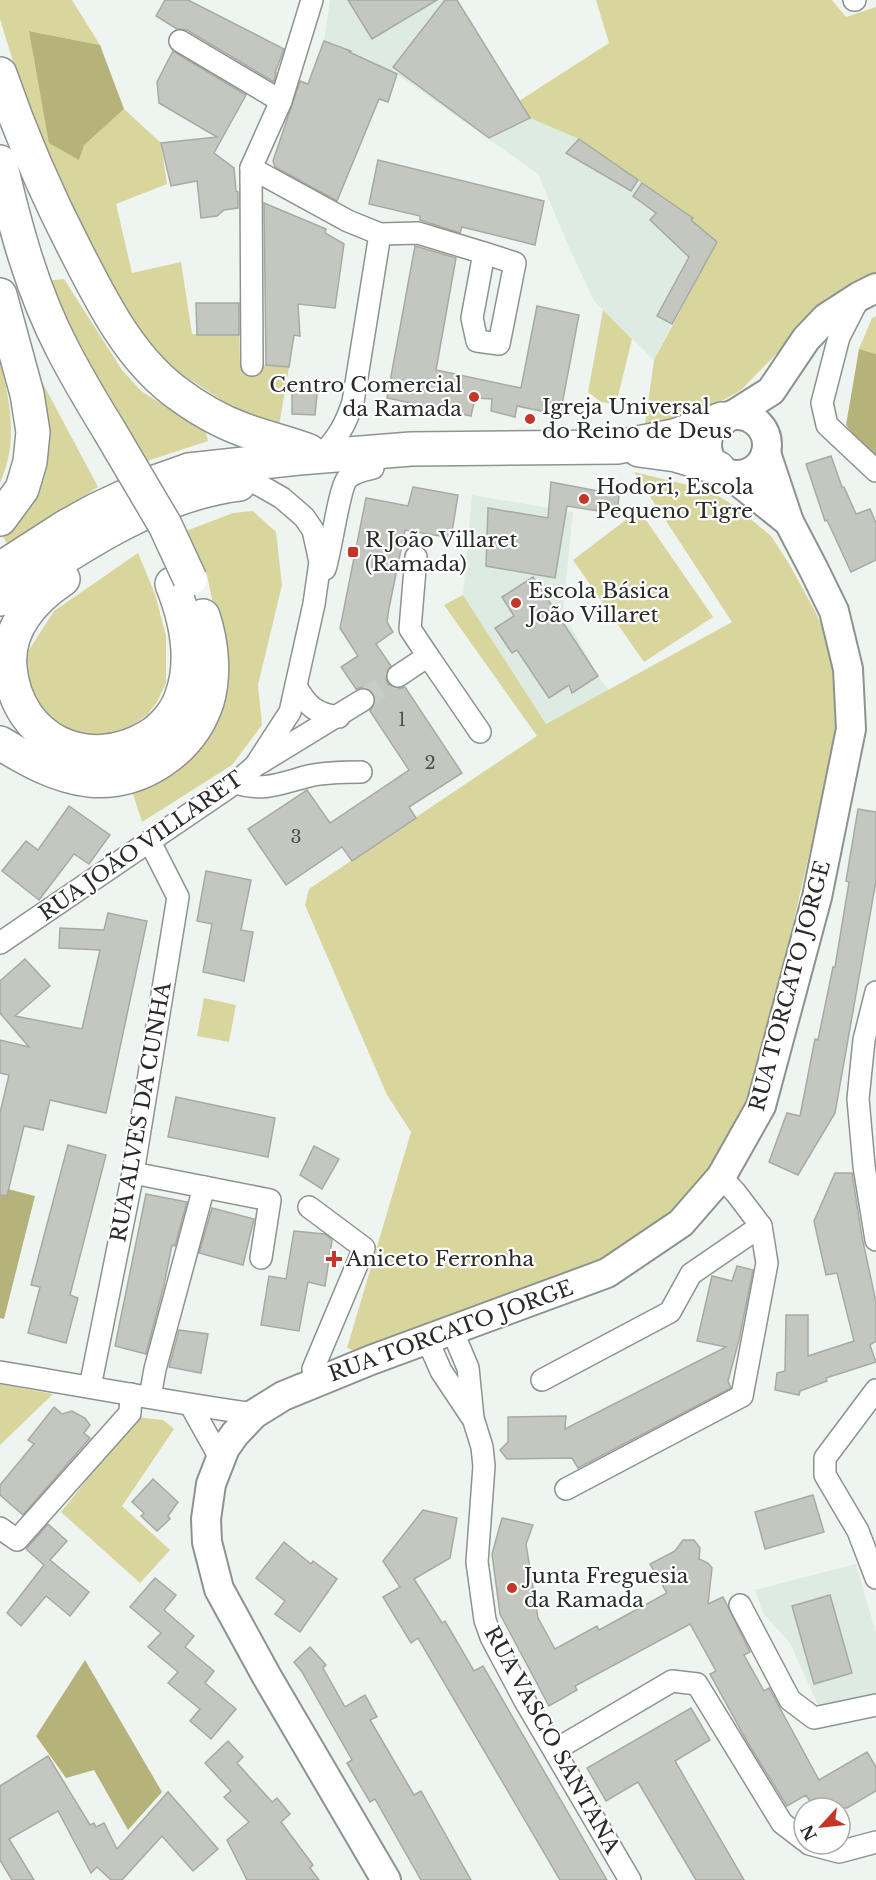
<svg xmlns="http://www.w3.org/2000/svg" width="876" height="1880" font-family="'Libre Baskerville',serif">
<rect width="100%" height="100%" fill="#eef5f0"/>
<g fill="#ddebe2">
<path d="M330 0H457L530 118 579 139 667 201 717 242 674 320 654 360 594 301 572 254 538 174 397 74 324 41Z"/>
<path d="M472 495 573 512 563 612 598 676 609 690 546 724 463 595Z"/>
<path d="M856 1564 876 1633V1693L819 1707 790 1643 763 1613 755 1590Z"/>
</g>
<g fill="#d8d69c">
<path d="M0 0H72L100 45 30 31 83 145 124 109 161 143 167 184 116 204 132 273 181 262 192 334 239 335 240 366 266 365 289 367 279 426 234 408 166 364 137 335 38 143 0 19Z"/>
<path d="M596 0H832L846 17 876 7V273L832 297 741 390 689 420 645 425 654 360 717 242 667 201 579 139 530 118 519 101 609 43Z"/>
<path d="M64 279 122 370 141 391 206 432 208 441 147 461 82 359 46 281Z"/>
<path d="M603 310 632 339 616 404 601 402 588 392Z"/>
<path d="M876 316V354L859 349 872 318Z"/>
<path d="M0 360C10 404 19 440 0 483Z"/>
<path d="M32 363 98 487 7 544 2 535 31 486Z"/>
<path d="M634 472 709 490 736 507 771 536 788 562 815 611 832 650 843 707 754 1093 695 1195 654 1230 598 1260 355 1351 347 1348 411 1132 387 1095 305 905 309 889 537 736 444 605 463 595 546 724 732 622Z"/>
<path d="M639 510 713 617 644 662 573 560Z"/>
<path d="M253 511 276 532 282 585 258 685 262 725 232 765 142 822 132 791 225 661 207 575 186 531 233 513Z"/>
<path d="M138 553 155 594 166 636V683L157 702 148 714 126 730 109 737 95 739 61 730 28 694 25 668 27 653 54 611Z"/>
<path d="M204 998 236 1005 229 1042 197 1036Z"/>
<path d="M0 1384 53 1394 0 1445Z"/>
<path d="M137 1417 163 1420 174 1429 122 1506 170 1550 140 1583 61 1512Z"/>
</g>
<g fill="#b5b379">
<path d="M29 31 100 45 124 109 84 145 79 160 49 143Z"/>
<path d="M859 349 876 354V457L869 456 846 425Z"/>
<path d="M0 1187 35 1196 4 1319 0 1318Z"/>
<path d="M85 1660 162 1792 128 1830 94 1770 66 1778 36 1736Z"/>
</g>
<g fill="#c3c7c0" stroke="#a7aaa4" stroke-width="1.5">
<path d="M165 0H188L284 49 275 73H276L274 82 187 30 177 29 156 16Z"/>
<path d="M348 0H437L372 39Z"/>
<path d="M445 0H457L530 118 489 138 393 67Z"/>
<path d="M324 41 351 51 349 52 397 74 388 102 379 99 337 201 275 167 273 161 300 81 308 84Z"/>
<path d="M173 51 246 95 214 153 234 168 236 191 238 192V208L224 210 217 216 201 218 197 181 171 186 161 143 217 137 159 103 157 82Z"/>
<path d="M579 139 638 180 631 191 566 153Z"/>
<path d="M378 160 544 201 535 245 462 227 460 233 420 220V216L369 204Z"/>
<path d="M642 183 693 218 691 220 717 242 672 324 657 316 689 257 650 220 656 213 633 196Z"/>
<path d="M264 203 326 229 325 233 344 244 335 308 298 304 300 336 294 335 289 367 266 365Z"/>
<path d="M415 246 456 258 436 370 521 388 537 306 579 315 560 415 517 406 515 417 491 411 492 399 475 398 471 416 387 398Z"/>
<path d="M196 303H239V335H197Z"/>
<path d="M292 381 318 384 315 415 292 414Z"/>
<path d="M831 456 842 487H844L856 514 870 509 876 523V560L851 572 827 520 825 521 806 464Z"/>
<path d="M551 482 619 495 617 514 567 506 555 578 486 566 488 508 548 518Z"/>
<path d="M413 487 458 495 451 538 405 530 389 608 387 622 393 632 376 644 391 666 385 676 388 684 398 689 405 687 462 773 409 807 416 818 352 861 342 847 286 885 248 829 307 790 330 823 409 770 370 711 376 700 374 693 363 687 356 689 341 667 358 656 340 628 366 498 408 506Z"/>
<path d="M533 577 598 676 572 693 569 685 549 698 517 650 512 653 495 628 514 616 502 597Z"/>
<path d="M69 806 110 835 89 864 74 854 39 900 2 871 26 841 38 850Z"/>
<path d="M858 809 876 812V881L835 1113 798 1175 769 1162 787 1113 800 1116 815 1039 818 1040 833 967H835L849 882 846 881Z"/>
<path d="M206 871 251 880 241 930 253 932 244 981 203 972 212 924 197 921Z"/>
<path d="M108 913 147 921 106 1113 50 1100 43 1130 24 1126 7 1196 0 1195V1113L9 1075 0 1073V1040L29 1047 0 1013V981L25 959 50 986 15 1016 82 1029 100 950 59 948 60 928 104 930Z"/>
<path d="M176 1097 275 1118 268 1157 168 1137Z"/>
<path d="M68 1145 106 1155 70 1295 78 1298 66 1343 28 1333 40 1287 31 1285Z"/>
<path d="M314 1146 339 1159 322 1189 300 1175Z"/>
<path d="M835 1173H852L862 1237 876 1302V1341L870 1345 876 1362 826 1378 827 1381 800 1391 799 1395 775 1390 777 1373 785 1371 786 1315H808V1356L854 1341 837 1273 826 1275 814 1221Z"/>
<path d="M146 1194 187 1202 175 1246 172 1245 164 1285 146 1354 115 1346Z"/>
<path d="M212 1208 254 1219 243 1265 199 1253Z"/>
<path d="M294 1231 325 1234 332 1240 325 1286 308 1282 299 1331 261 1325 269 1276 286 1279Z"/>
<path d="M737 1266 753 1270 739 1340 728 1381 731 1388 578 1468 572 1458 507 1459 500 1450 508 1442V1417L566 1416 565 1429 726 1347 697 1341 712 1276 732 1281Z"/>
<path d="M179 1330 208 1334 201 1373 169 1367Z"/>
<path d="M54 1407 62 1414 72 1411 85 1418 90 1425 84 1433 90 1438 23 1515 0 1495V1485L34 1444 28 1440Z"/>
<path d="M153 1479 178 1502 168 1516 170 1519 157 1531 141 1516 144 1513 132 1502Z"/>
<path d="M813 1495 824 1532 765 1549 755 1512Z"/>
<path d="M423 1510 457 1518 450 1558 414 1579 442 1623 445 1621 474 1671 483 1666 607 1880H560L418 1638 411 1643 383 1597 400 1587 383 1561Z"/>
<path d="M502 1518 533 1525 526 1544 538 1618 555 1649 597 1626 599 1630 667 1593 650 1564 675 1551 683 1540H694L700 1548 699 1559 708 1563 712 1568 708 1604 723 1597 750 1652 744 1655 764 1691 769 1688 819 1780 867 1752 876 1767V1791L847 1808H814L806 1795 787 1806 748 1743 710 1674 716 1671 690 1624 575 1686 577 1690 549 1706 500 1614 492 1554Z"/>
<path d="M48 1524 67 1541 50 1560 89 1592 70 1616 46 1596 21 1626 7 1613 44 1565 26 1549Z"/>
<path d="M284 1542 311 1564 313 1561 337 1579 300 1632 275 1614 285 1601 256 1578Z"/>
<path d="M155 1578 176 1595 164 1610 194 1636 185 1647 214 1671 205 1683 236 1709 211 1739 190 1721 200 1709 168 1683 178 1672 148 1647 161 1633 130 1607Z"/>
<path d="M830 1595 852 1673 814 1684 792 1606Z"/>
<path d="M310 1647 326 1665 323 1668 345 1707 365 1695 377 1717 370 1720 414 1795 421 1791 471 1880H421L375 1799 370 1802 347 1763 352 1760 302 1672 294 1662Z"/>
<path d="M691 1708 710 1740 675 1761 744 1880H696L638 1782 606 1801 587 1768Z"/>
<path d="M228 1741 243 1757 237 1763 272 1802 277 1798 290 1814 281 1822 313 1865 310 1868 319 1880H247L227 1840 249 1822 224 1797 231 1791 205 1763Z"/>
<path d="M48 1756 90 1825 94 1823 96 1827 104 1823 117 1849 168 1792 218 1849 193 1871 162 1836 122 1880H111L97 1867 91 1873 58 1811 9 1839 34 1880H12L0 1860V1786Z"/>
</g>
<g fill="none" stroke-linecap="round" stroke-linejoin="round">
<path stroke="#c6cdc8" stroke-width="21" stroke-dasharray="21 10" stroke-linecap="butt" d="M363 700 398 676"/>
<defs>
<g id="street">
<path d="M854 0H855"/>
<path d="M180 41 281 101"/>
<path d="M251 168 281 101 312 0"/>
<path d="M860 296 839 337 822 403 827 425 876 471"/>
<path d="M252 365 251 168 348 221 380 234 418 233 484 253 472 318 477 341 499 344 515 263 484 253"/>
<path d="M321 456C338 437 345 426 353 402L380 234"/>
<path d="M325 569C331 551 339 489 347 479 353 472 364 470 373 468"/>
<path d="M428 656 480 732"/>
<path d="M398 676 428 656 410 629 416 557"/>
<path d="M296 686C307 706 316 714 339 717"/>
<path d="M260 763 363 700"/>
<path d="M235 783C265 792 281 783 309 776 326 772 344 772 361 772"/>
<path d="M0 943 235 783 255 766 290 712 314 604 320 562 313 530 304 517 282 498 254 482"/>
<path d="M876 992 864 1040 858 1099 864 1166 876 1240"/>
<path d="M133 1173 270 1200 261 1258"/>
<path d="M309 1207 364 1248 313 1369 316 1381"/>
<path d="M452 1330 468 1368 473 1418 482 1447 484 1466 477 1562 485 1620 491 1637 525 1701 630 1880"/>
<path d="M427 1339 441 1371 471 1416"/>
<path d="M0 1372C85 1386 169 1402 254 1414"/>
<path d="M542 1380 670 1312 691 1274 761 1226"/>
<path d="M90 1387 133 1173 178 897 150 842"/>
<path d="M876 1390 825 1458V1475L858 1531 876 1578"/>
<path d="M150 1397 155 1369 204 1187"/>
<path d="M191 1406 220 1458"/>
<path d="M566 1489 742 1396 767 1263 761 1226 736 1193 721 1177"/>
<path d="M0 1528 17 1540 130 1413 131 1394"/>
<path d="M740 1605 790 1700 814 1718 876 1705"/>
<path d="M555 1750 672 1681 697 1684 782 1823 804 1840"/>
<path d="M809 1844 839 1852 876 1842"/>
</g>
<g id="secondary">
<path d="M733 415 771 391 806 339 826 318 860 296 876 288"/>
<circle cx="737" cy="445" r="30"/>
<path d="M729 474 789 522"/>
<path d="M386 1880 266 1675 219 1589 207 1542 206 1519 211 1484 225 1448 235 1434 254 1414 283 1396 371 1360 607 1273 681 1223 721 1177 761 1106 817 897 851 729 848 669 834 611 814 570 789 522 766 453"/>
</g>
<g id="primary">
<path d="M0 74C21 135 47 195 77 253 102 302 129 356 173 390 194 406 219 421 244 430 266 438 288 443 309 451"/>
<path d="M0 162C15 226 32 291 63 350 77 377 93 404 109 430"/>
<path d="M0 295 27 394 33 432 30 462 22 489 0 519"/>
<path d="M639 450 676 455 718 468"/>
<path d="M0 569 67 526 96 510 158 481 189 470 299 458 411 449 617 447 674 436 722 419"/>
<path d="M63 579C32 600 6 629 10 668 17 740 87 773 148 737 163 728 177 712 182 695 195 658 186 619 172 584"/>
<path d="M0 599C70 553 154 494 239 484"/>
<path d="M0 743C28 760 56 776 89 780 140 785 191 751 207 702 215 675 212 643 203 616"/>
</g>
</defs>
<use href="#street" stroke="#8d938f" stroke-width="24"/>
<use href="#secondary" stroke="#8d938f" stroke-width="32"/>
<use href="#primary" stroke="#8d938f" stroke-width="36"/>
<use href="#street" stroke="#fff" stroke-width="21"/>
<use href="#secondary" stroke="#fff" stroke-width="28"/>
<use href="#primary" stroke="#fff" stroke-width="33"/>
<defs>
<path id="primary-bridge" d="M109 430 165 525 190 579"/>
</defs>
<use href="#primary-bridge" stroke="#8d938f" stroke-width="36" stroke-linecap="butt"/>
<use href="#primary-bridge" stroke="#fff" stroke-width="33"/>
</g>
<g fill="#c33628" stroke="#fff" stroke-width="2">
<circle cx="474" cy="397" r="6"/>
<circle cx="530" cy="419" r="6"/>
<circle cx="584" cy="499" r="6"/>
<rect x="347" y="546" width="12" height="12" rx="3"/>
<circle cx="516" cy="603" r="6"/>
<path d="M331 1250h6v6h6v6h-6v6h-6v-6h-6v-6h6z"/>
<circle cx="512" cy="1588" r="6"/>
</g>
<g text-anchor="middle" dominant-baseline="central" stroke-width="4.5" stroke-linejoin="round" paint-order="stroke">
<g font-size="18" fill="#4f524f">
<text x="402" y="720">1</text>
<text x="430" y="763">2</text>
<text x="296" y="837">3</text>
</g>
<g font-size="21" fill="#282b29" stroke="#fff" text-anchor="start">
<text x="462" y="385" text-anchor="end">Centro Comercial<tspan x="462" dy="24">da Ramada</tspan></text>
<text x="542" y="407">Igreja Universal<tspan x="542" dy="24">do Reino de Deus</tspan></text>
<text x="596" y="487">Hodori, Escola<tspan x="596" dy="24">Pequeno Tigre</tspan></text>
<text x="365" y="540">R João Villaret<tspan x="365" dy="24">(Ramada)</tspan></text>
<text x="528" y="591">Escola Básica<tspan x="528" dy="24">João Villaret</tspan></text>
<text x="346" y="1259">Aniceto Ferronha</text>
<text x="524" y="1576">Junta Freguesia<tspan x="524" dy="24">da Ramada</tspan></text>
</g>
<g font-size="21" fill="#282b29" stroke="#fff">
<text transform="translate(141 846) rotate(-35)">RUA JOÃO VILLARET</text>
<text transform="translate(790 986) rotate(-75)">RUA TORCATO JORGE</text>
<text transform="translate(141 1112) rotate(-80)">RUA ALVES DA CUNHA</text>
<text transform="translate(451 1331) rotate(-20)">RUA TORCATO JORGE</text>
<text transform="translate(552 1740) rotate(61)">RUA VASCO SANTANA</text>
</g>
</g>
<g transform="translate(822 1826) rotate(243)"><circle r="28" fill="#ffffff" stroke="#a9aaa9" stroke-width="1.5"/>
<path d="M0-4.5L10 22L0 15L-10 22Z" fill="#c33628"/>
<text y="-9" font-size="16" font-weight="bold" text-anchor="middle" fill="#282b29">N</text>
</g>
</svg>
